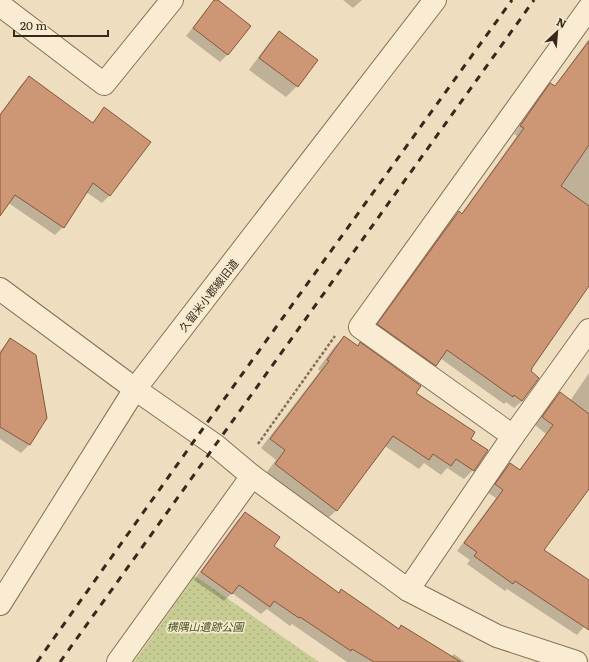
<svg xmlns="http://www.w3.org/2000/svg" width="589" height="662" font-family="Literata,'Noto Sans JP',serif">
<defs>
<pattern id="park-dots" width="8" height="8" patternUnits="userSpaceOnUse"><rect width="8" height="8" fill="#c7cc93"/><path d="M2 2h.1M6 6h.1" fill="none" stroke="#acaf7e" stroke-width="1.8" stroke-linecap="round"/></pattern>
</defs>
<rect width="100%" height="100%" fill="#eedebf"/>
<path fill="url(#park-dots)" d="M195 576 319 662H134Z"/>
<g fill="#0003">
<path d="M216 0 228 54 220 62 186 36 208 8Z"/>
<path d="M343 0H362L353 8Z"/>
<path d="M279 33 316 60 297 86 286 97 249 70 268 44Z"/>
<path d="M589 39V284L529 372 538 378 522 401 514 408 506 402 504 404 440 358 427 373 371 332 451 220 459 212 461 214 517 136 514 134 543 92 551 84 554 87Z"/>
<path d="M29 77 92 123 104 109 110 195 102 203 86 192 63 227 55 235 7 202 0 200V114L21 85Z"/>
<path d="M344 337 470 439 473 470 464 479 447 468 441 475 424 463 419 469 385 446 337 510 327 519 266 473 276 460 261 448 320 371 318 369 335 346Z"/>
<path d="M10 339 46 418 29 445 21 453 0 439V351Z"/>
<path d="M589 373V487L543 550 589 582V621L577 635 507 589 505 591 467 564 470 560 457 551 496 498 488 493 502 472 510 465 519 470 546 434 535 425 552 402 560 394 570 401Z"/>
<path d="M245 513 273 546 338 594 398 629 401 627 451 657 454 654 465 662H347L292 624 290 626 267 609 261 614 232 593 224 601 194 580 237 521Z"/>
</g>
<g fill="#cd9674" stroke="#86573d">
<path d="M214 0H218L251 26 228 55 193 28Z"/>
<path d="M279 31 318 60 298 87 259 58Z"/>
<path d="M589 41V145L561 186 589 206V286L532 368V369L531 371 539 378 522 401 514 395 513 397 447 350 436 366 377 324 459 211 462 214 524 128 520 126 550 83 555 86Z"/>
<path d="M29 76 93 123 104 107 151 142 110 196 93 183 64 228 15 195 0 216V115Z"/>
<path d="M344 336 358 346 360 342 421 386 416 393 475 432 471 439 488 450 474 471 456 459 451 466 433 454 429 460 393 436 337 511 275 464 285 450 270 439 329 361 327 360Z"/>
<path d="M10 338 36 355 47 418 30 445 0 427V354Z"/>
<path d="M560 392 589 414V489L544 550 589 580V630L515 581 513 584 474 556 477 552 464 543 503 490 495 484 510 463 520 470 553 425 542 417Z"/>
<path d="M245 512 280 537 274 546 339 593 341 589 399 629 401 625 461 662H374L352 649 351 651 300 617 299 618 274 601 270 607 239 585 232 594 201 572Z"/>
</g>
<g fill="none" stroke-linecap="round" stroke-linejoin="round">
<defs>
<g id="minor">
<path d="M0 5 104 84 172 0"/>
<path d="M0 289 135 389 215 445 252 476 408 590 497 636 576 662"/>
<path d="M513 436 360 327 589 8"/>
<path d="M408 590 513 436 589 330"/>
<path d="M0 604 135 389 435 0"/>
<path d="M118 662 252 476"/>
</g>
</defs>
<use href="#minor" stroke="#876f57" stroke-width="24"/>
<path stroke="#876f57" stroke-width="2.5" stroke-dasharray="3 2" stroke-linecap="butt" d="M258 444 335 336"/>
<use href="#minor" stroke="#f9ecd2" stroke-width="22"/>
<g stroke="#36281c" stroke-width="3" stroke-dasharray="7 7" stroke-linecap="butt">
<path d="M37 662 199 434 512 0"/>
<path d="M60 662 534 0"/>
</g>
</g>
<g text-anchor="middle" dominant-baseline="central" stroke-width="3.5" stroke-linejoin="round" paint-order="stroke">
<g font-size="11" fill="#36281c" stroke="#f5e9ce">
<text transform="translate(208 295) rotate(-52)">久留米小郡線旧道</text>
</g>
<g font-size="11" font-style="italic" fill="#485222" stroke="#f5e9ce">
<text x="205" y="626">横隅山遺跡公園</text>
</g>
</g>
<g transform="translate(557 32) rotate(26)" stroke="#f5e9ce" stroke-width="3" paint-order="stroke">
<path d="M0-3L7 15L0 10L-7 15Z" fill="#36281c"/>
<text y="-6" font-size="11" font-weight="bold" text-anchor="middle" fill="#36281c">N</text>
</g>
<path d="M14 30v6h94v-6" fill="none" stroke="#36281c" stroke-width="2"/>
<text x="20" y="30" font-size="12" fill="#36281c" stroke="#f5e9ce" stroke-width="3" paint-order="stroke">20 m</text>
</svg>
